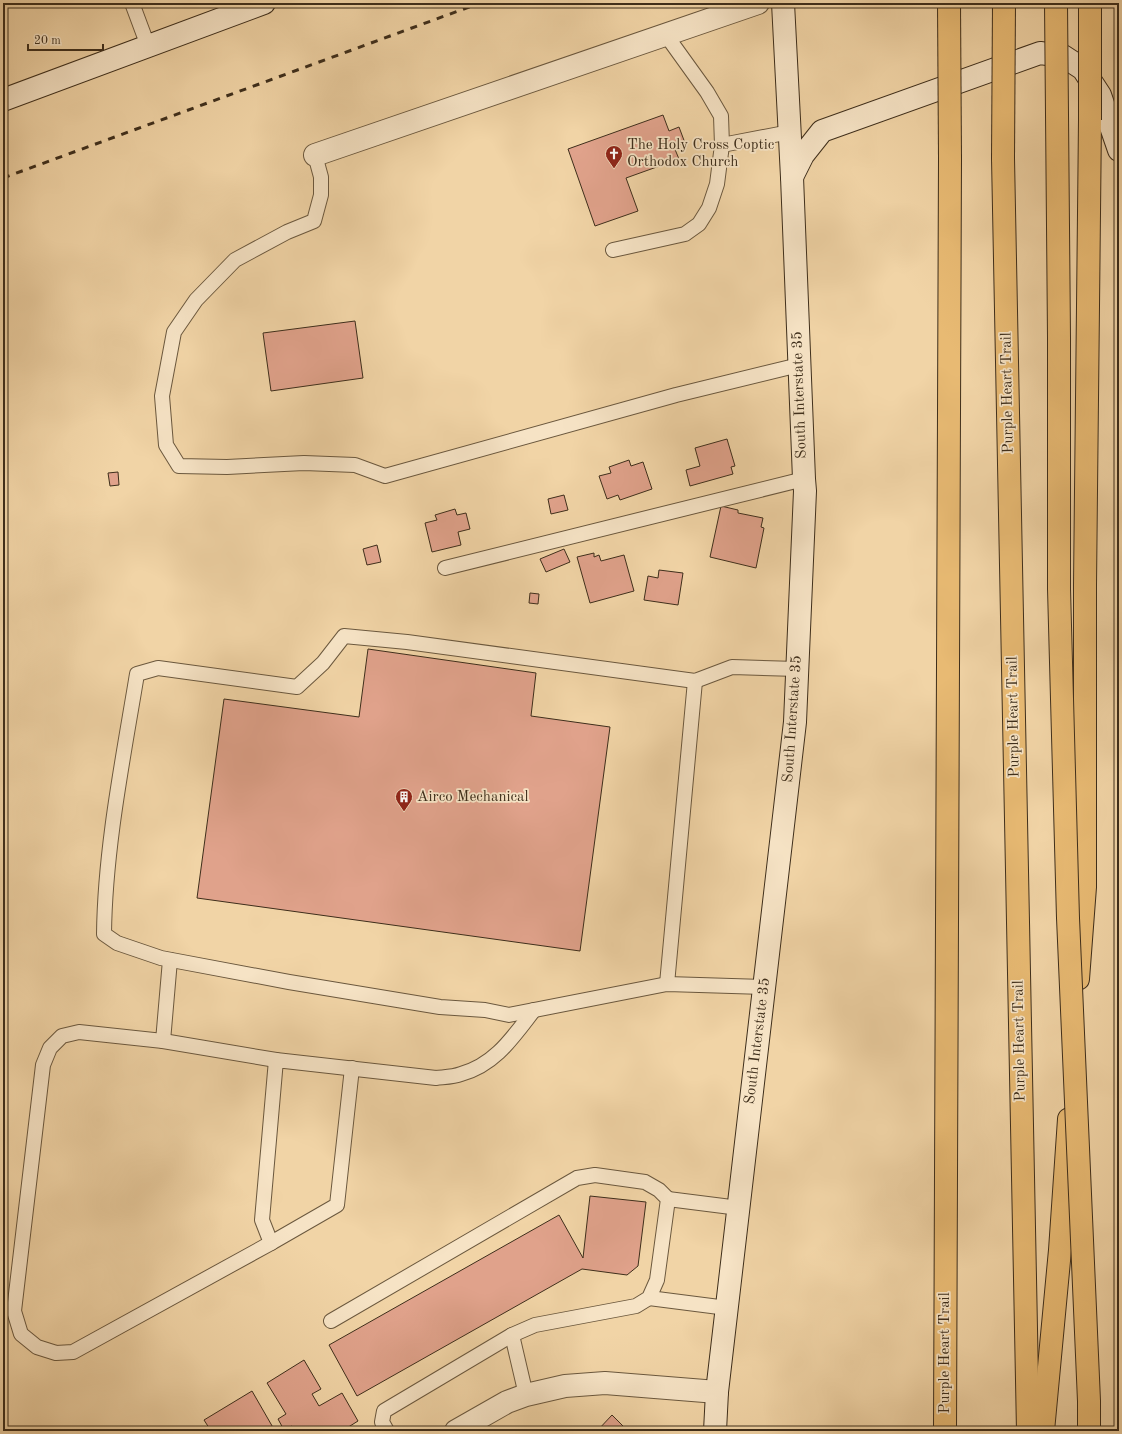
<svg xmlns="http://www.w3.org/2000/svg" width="1122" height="1434" font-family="'Old Standard TT',serif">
<rect width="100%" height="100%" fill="#f1d4a6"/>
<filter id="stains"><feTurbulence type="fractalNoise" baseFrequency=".005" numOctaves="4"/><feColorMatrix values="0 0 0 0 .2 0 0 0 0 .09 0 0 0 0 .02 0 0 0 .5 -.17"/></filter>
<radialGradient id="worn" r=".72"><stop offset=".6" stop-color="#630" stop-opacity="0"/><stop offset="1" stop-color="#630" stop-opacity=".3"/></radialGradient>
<g fill="#e0a28b" stroke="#3e2e1b">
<path d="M663 115 669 131 679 127 685 143 674 147 679 159 626 178 638 211 595 226 568 149Z"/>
<path d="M355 321 363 378 271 391 263 333Z"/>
<path d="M727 439 735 466 731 467 733 474 690 486 686 470 700 466 695 448Z"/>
<path d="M629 460 631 466 643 462 652 489 620 500 618 495 607 499 599 476 611 473 609 467Z"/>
<path d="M118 472 119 485 110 486 108 473Z"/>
<path d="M564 495 568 510 551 514 548 499Z"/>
<path d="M721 506 738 510V513L763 518 761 527 764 528 756 568 710 557Z"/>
<path d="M455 509 457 515 466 513 470 529 458 532 461 545 432 552 425 523 437 520 435 515Z"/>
<path d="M377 545 381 562 367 565 363 549Z"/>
<path d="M564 549 570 562 546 572 540 559Z"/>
<path d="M594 553V557L599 555 601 561 624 555 634 591 590 603 577 557Z"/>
<path d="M659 570 683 573 678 605 644 600 648 576 658 578Z"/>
<path d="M530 593 539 594 538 604 529 603Z"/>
<path d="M368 649 536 673 531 716 610 727 580 951 197 898 224 699 359 717Z"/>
<path d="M590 1196 646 1202 638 1266 627 1275 582 1269 357 1396 329 1345 559 1215 583 1258Z"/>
<path d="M304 1360 321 1389 312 1394 319 1406 342 1393 358 1421 342 1431H295L292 1426 284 1430 278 1419 286 1414 267 1383Z"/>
<path d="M252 1391 275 1431H211L204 1420Z"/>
<path d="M612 1415 628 1431H597Z"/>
</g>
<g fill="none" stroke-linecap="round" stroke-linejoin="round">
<defs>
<g id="service">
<path d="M132 3 148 46"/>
<path d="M722 145 790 132"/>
<path d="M315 155 321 177V195L314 221 287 232 235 260 196 300 174 332 162 396 166 445 179 466 227 467 304 463 355 465 385 476 676 395 799 365"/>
<path d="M613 250 685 234 699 224 709 208 717 184 722 145 721 116 707 92 666 35"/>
<path d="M445 568 804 479"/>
<path d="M170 960 163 1041 79 1032 62 1036 50 1048 43 1065 14 1311 21 1334 37 1347 56 1353 73 1352 271 1243 262 1220 276 1060 436 1078C444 1077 453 1077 461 1074 495 1065 513 1037 534 1010"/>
<path d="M667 984 695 681"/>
<path d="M764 987 667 984 509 1015 485 1010 440 1007 289 982 161 958 117 943 104 934C105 848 123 759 137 674L158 668 297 687 323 663 344 636 407 642 695 681 732 667 797 669"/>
<path d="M163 1041 276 1060"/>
<path d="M668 1199 739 1208"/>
<path d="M271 1243 337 1205 352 1068"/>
<path d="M649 1298 727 1308"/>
<path d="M331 1321 577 1178 595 1175 645 1182 659 1190 668 1199 657 1280 649 1298 636 1306 535 1325 512 1335 384 1411 382 1422 387 1431"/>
<path d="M512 1335 526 1395"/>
</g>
<path id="minor" d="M315 155 758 3"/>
<path id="tertiary" d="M456 1431 507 1402 526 1395 565 1386 605 1383 717 1392"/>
<g id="secondary">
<path d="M3 100 264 3"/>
<path d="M792 177 803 155 822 131 1040 53 1063 56 1083 69 1100 95 1119 150"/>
<path d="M715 1431 717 1392 795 722 805 491 804 479 792 177 783 3"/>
</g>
<g id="motorway">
<path d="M1003 158 1028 1431"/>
<path d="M1078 979 1085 887V585L1090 120"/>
<path d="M945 1431 950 159"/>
<path d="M1043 1431 1060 1250 1069 1119"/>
</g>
</defs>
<use href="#service" stroke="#6b583e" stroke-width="16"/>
<use href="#minor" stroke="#6b583e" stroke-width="24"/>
<use href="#tertiary" stroke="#6b583e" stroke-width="24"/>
<use href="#secondary" stroke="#3e2e1b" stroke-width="24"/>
<use href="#motorway" stroke="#3e2e1b" stroke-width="24"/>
<use href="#service" stroke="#f6e3c5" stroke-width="14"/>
<use href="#minor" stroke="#f6e3c5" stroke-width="22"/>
<use href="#tertiary" stroke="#f6e3c5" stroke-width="22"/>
<use href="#secondary" stroke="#f6e3c5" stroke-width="22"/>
<use href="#motorway" stroke="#e8ba73" stroke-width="22"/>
<path stroke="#3e2e1b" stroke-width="3" stroke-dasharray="7 7" stroke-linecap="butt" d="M3 178 480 3"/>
<defs>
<g id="motorway-bridge">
<path d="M949 3 950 159"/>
<path d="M1056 3 1059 337V589L1068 918 1089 1401V1431"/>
<path d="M1090 3V120"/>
<path d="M1003 158 1004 3"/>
</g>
</defs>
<use href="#motorway-bridge" stroke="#3e2e1b" stroke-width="24" stroke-linecap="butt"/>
<use href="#motorway-bridge" stroke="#e8ba73" stroke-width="22"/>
</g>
<defs>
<symbol id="church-pin" viewBox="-11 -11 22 30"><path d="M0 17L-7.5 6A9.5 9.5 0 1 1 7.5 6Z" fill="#8f2418" stroke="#f6e3c5"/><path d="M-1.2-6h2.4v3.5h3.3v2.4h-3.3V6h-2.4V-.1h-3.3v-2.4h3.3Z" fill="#fff"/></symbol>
<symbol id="building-pin" viewBox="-11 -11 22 30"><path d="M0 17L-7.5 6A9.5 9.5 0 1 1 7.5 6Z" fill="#8f2418" stroke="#f6e3c5"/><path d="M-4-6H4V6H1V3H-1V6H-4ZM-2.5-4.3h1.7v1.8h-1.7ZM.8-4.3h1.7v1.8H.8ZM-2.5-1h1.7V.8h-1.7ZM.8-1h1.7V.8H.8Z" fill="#fff"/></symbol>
</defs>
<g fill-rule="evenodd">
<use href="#church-pin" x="604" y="144" width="20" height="27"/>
<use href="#building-pin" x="394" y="787" width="20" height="27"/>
</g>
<g text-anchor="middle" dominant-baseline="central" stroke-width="3.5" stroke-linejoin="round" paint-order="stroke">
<g font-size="15" fill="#3e2e1b" stroke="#f6e3c5" text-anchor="start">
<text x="627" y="145">The Holy Cross Coptic<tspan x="627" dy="17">Orthodox Church</tspan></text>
<text x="417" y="797">Airco Mechanical</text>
</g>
<g font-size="15" fill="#3e2e1b" stroke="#f6e3c5">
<text transform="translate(1008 393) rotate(-91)">Purple Heart Trail</text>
<text transform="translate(800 395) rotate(-92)">South Interstate 35</text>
<text transform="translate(1014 717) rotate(-91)">Purple Heart Trail</text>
<text transform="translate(793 719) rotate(-86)">South Interstate 35</text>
<text transform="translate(758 1041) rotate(-83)">South Interstate 35</text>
<text transform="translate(1020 1041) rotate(-91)">Purple Heart Trail</text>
<text transform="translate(945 1353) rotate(-90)">Purple Heart Trail</text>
</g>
</g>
<rect width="1122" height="1434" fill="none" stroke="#f1d4a6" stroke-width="16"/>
<rect x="4" y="4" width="1114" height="1426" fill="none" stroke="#3e2e1b" stroke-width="2"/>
<rect x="8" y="8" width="1106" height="1418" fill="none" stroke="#3e2e1b"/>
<path d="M28 44v6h75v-6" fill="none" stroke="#3e2e1b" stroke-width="2"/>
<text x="34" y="44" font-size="12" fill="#3e2e1b" stroke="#f6e3c5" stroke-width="3" paint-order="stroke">20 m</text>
<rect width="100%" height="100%" filter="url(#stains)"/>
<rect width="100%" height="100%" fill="url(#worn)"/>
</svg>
